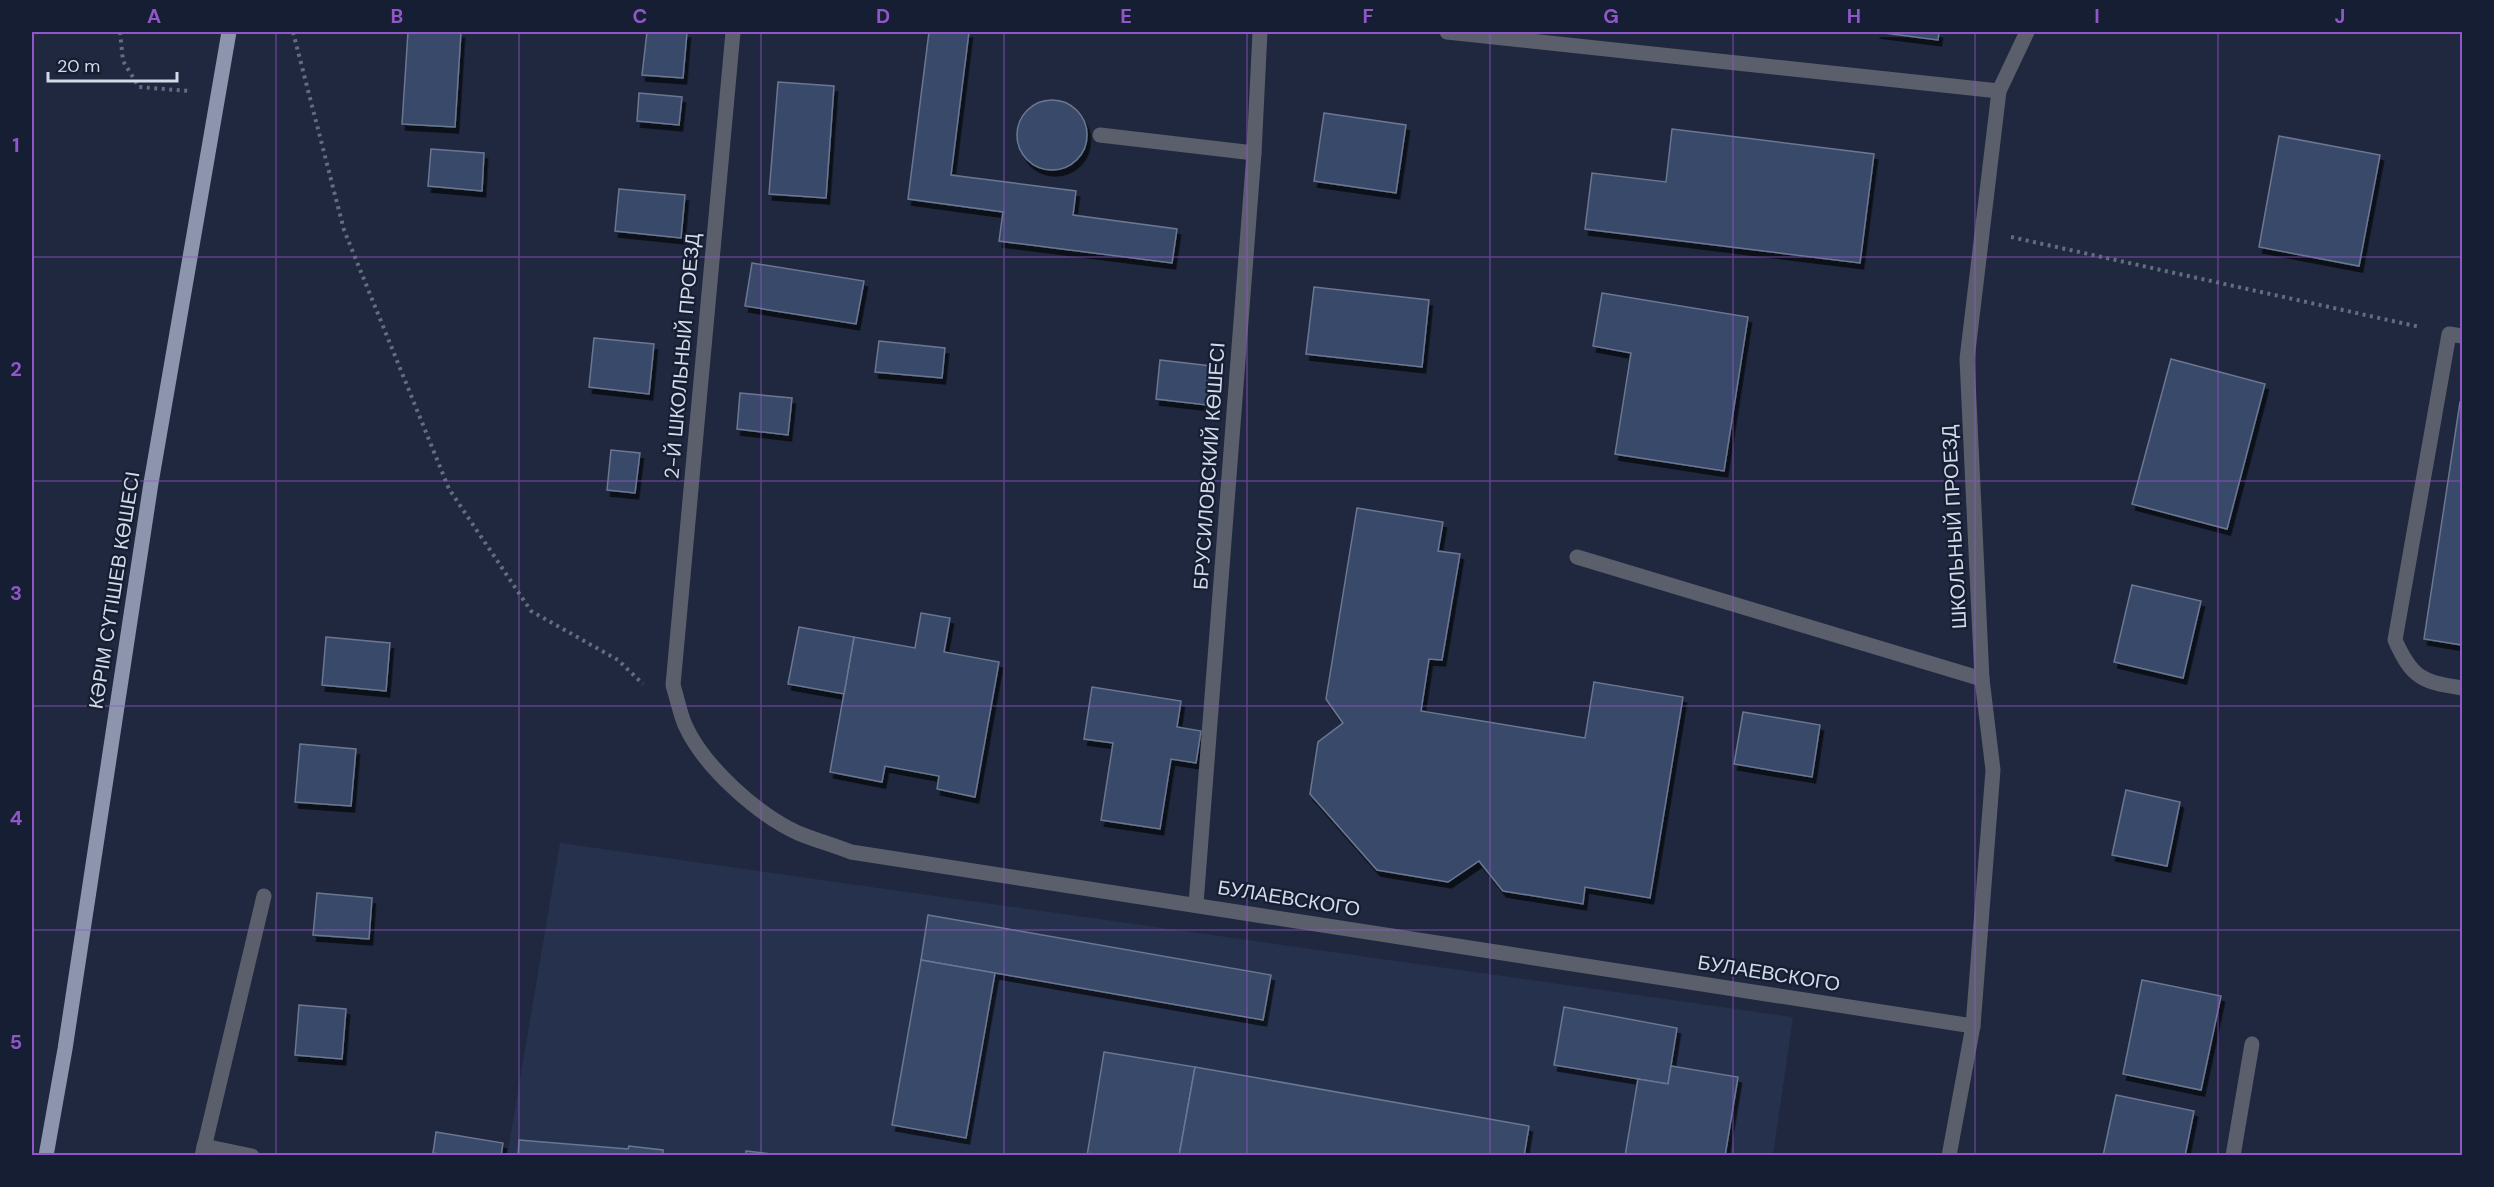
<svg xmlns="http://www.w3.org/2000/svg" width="2494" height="1187" font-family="'DM Sans',sans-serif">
<defs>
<filter id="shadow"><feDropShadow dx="3.5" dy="6" stdDeviation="0" flood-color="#0009"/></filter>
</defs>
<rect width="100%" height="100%" fill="#1f283e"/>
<path fill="#26314d" d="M560 843 1793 1017 1773 1155 507 1156Z"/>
<g fill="#394869" stroke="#6b7791" stroke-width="1.5" filter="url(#shadow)">
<path d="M408 32H461L455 127 402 124Z"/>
<path d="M647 32H687L683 78 642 75Z"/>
<path d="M929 32H969L951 175 1076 191 1073 215 1177 229 1172 263 999 241 1003 212 908 199Z"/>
<path d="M1876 32H1939L1938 40Z"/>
<path d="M778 82 834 86 826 198 769 194Z"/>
<path d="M639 93 682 97 679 125 637 121Z"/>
<circle cx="1052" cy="135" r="35"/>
<path d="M1324 113 1406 125 1396 193 1314 181Z"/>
<path d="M1672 129 1874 154 1860 263 1585 229 1592 173 1666 182Z"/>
<path d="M2279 136 2380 155 2359 266 2259 247Z"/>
<path d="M431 149 484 153 482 191 428 186Z"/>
<path d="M619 189 685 195 681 238 615 231Z"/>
<path d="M752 263 864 281 856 324 745 306Z"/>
<path d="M1314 287 1429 300 1422 367 1306 354Z"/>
<path d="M1602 293 1748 317 1724 471 1615 454 1631 353 1593 346Z"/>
<path d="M594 338 654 344 649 394 589 387Z"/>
<path d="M879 341 945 348 942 378 875 372Z"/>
<path d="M2171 359 2265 384 2227 529 2132 504Z"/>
<path d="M1160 360 1211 366 1207 405 1156 399Z"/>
<path d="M740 393 792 398 788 435 737 429Z"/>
<path d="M2460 402H2462V645L2424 639Z"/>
<path d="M611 450 640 453 635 493 607 490Z"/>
<path d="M1357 508 1443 522 1438 551 1460 554 1442 660 1429 659 1421 711 1585 738 1594 682 1683 697 1650 898 1585 887 1583 904 1503 891 1479 861 1448 882 1377 870 1310 794 1318 742 1343 723 1326 699Z"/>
<path d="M2132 585 2201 601 2183 678 2114 662Z"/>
<path d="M921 613 950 618 944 652 999 662 975 797 937 789 939 776 885 766 882 782 830 772 854 637 915 648Z"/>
<path d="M799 627 854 637 844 694 788 684Z"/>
<path d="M326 637 390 643 386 691 322 685Z"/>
<path d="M1092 687 1181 701 1177 727 1201 731 1196 763 1171 759 1160 829 1101 820 1113 743 1084 739Z"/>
<path d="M1743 712 1820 725 1812 777 1734 764Z"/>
<path d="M300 744 356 749 351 806 295 802Z"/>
<path d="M2126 790 2180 802 2167 866 2112 855Z"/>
<path d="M317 893 372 898 369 939 313 935Z"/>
<path d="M928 915 1271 975 1263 1020 921 960Z"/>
<path d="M921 960 995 973 966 1138 892 1125Z"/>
<path d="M2142 980 2221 996 2201 1090 2123 1074Z"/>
<path d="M299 1005 346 1009 342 1059 295 1055Z"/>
<path d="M1564 1007 1677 1028 1668 1084 1554 1065Z"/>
<path d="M1104 1052 1195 1067 1179 1156H1087Z"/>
<path d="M1671 1066 1738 1077 1725 1156H1625L1638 1079 1668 1084Z"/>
<path d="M1195 1067 1529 1126 1524 1156H1179Z"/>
<path d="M2116 1095 2194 1111 2185 1156H2103Z"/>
<path d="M436 1132 503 1143 501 1156H450L433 1153Z"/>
<path d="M519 1140 628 1149 629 1146 663 1150V1156H518Z"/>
<path d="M746 1151 789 1156H746Z"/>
</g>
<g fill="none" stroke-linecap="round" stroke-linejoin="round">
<g stroke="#646c7f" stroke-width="4" stroke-dasharray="3 4.5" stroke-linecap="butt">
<path d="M120 32 123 61 139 87 189 91"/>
<path d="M293 32 344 230 449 489 531 611 618 660 643 684"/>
<path d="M2011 237 2420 327"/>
</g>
<g stroke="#5b5f6b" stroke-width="15">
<path d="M733 32 673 685C677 698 680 713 685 725 704 767 757 814 798 833 815 840 833 845 851 852L1973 1026"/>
<path d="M1447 32 1999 91"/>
<path d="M1100 135 1254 153"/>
<path d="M2462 336 2449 334 2395 640C2412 678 2422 682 2462 688"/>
<path d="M1577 557 1982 679"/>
<path d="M1196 904 1254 153 1260 32"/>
<path d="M204 1146 252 1156"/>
<path d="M202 1156 264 896"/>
<path d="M1949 1156 1973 1026 1993 770 1982 679 1967 359 1999 91 2027 32"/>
<path d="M2233 1156 2252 1044"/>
</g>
<path stroke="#8c95ad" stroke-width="15" d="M46 1156 65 1049 151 483 229 32"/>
</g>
<path fill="none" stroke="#9157c9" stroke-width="1.5" stroke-opacity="0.55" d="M276 32V1156M519 32V1156M761 32V1156M1004 32V1156M1247 32V1156M1490 32V1156M1733 32V1156M1975 32V1156M2218 32V1156M32 257H2462M32 481H2462M32 706H2462M32 930H2462"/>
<g text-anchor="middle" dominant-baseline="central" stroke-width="4.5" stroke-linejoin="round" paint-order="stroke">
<g font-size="20" fill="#d2d9e7" stroke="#161e33">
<text transform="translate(682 356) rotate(-85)">2-Й ШКОЛЬНЫЙ ПРОЕЗД</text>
<text transform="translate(1209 466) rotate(-86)">БРУСИЛОВСКИЙ КӨШЕСІ</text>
<text transform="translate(1954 527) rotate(-93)">ШКОЛЬНЫЙ ПРОЕЗД</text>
<text transform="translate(114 590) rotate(-81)">КӘРІМ СҮТІШЕВ КӨШЕСІ</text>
<text transform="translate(1289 898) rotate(9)">БУЛАЕВСКОГО</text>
<text transform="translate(1769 973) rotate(9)">БУЛАЕВСКОГО</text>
</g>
</g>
<rect width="2494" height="1187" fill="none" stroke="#161e33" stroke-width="66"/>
<path d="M48 72v9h129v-9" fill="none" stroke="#d2d9e7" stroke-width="3"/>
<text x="57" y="72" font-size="18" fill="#d2d9e7" stroke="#161e33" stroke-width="4.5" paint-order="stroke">20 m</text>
<rect x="33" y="33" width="2428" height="1121" fill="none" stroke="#9157c9" stroke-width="2"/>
<g font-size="20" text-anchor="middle" font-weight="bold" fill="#9157c9">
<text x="154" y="23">A</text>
<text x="397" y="23">B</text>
<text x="640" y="23">C</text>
<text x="883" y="23">D</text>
<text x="1126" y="23">E</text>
<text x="1368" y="23">F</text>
<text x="1611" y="23">G</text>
<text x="1854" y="23">H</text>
<text x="2097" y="23">I</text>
<text x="2340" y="23">J</text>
<text x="16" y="152">1</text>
<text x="16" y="376">2</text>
<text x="16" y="600">3</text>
<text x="16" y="825">4</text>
<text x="16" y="1049">5</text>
</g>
</svg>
